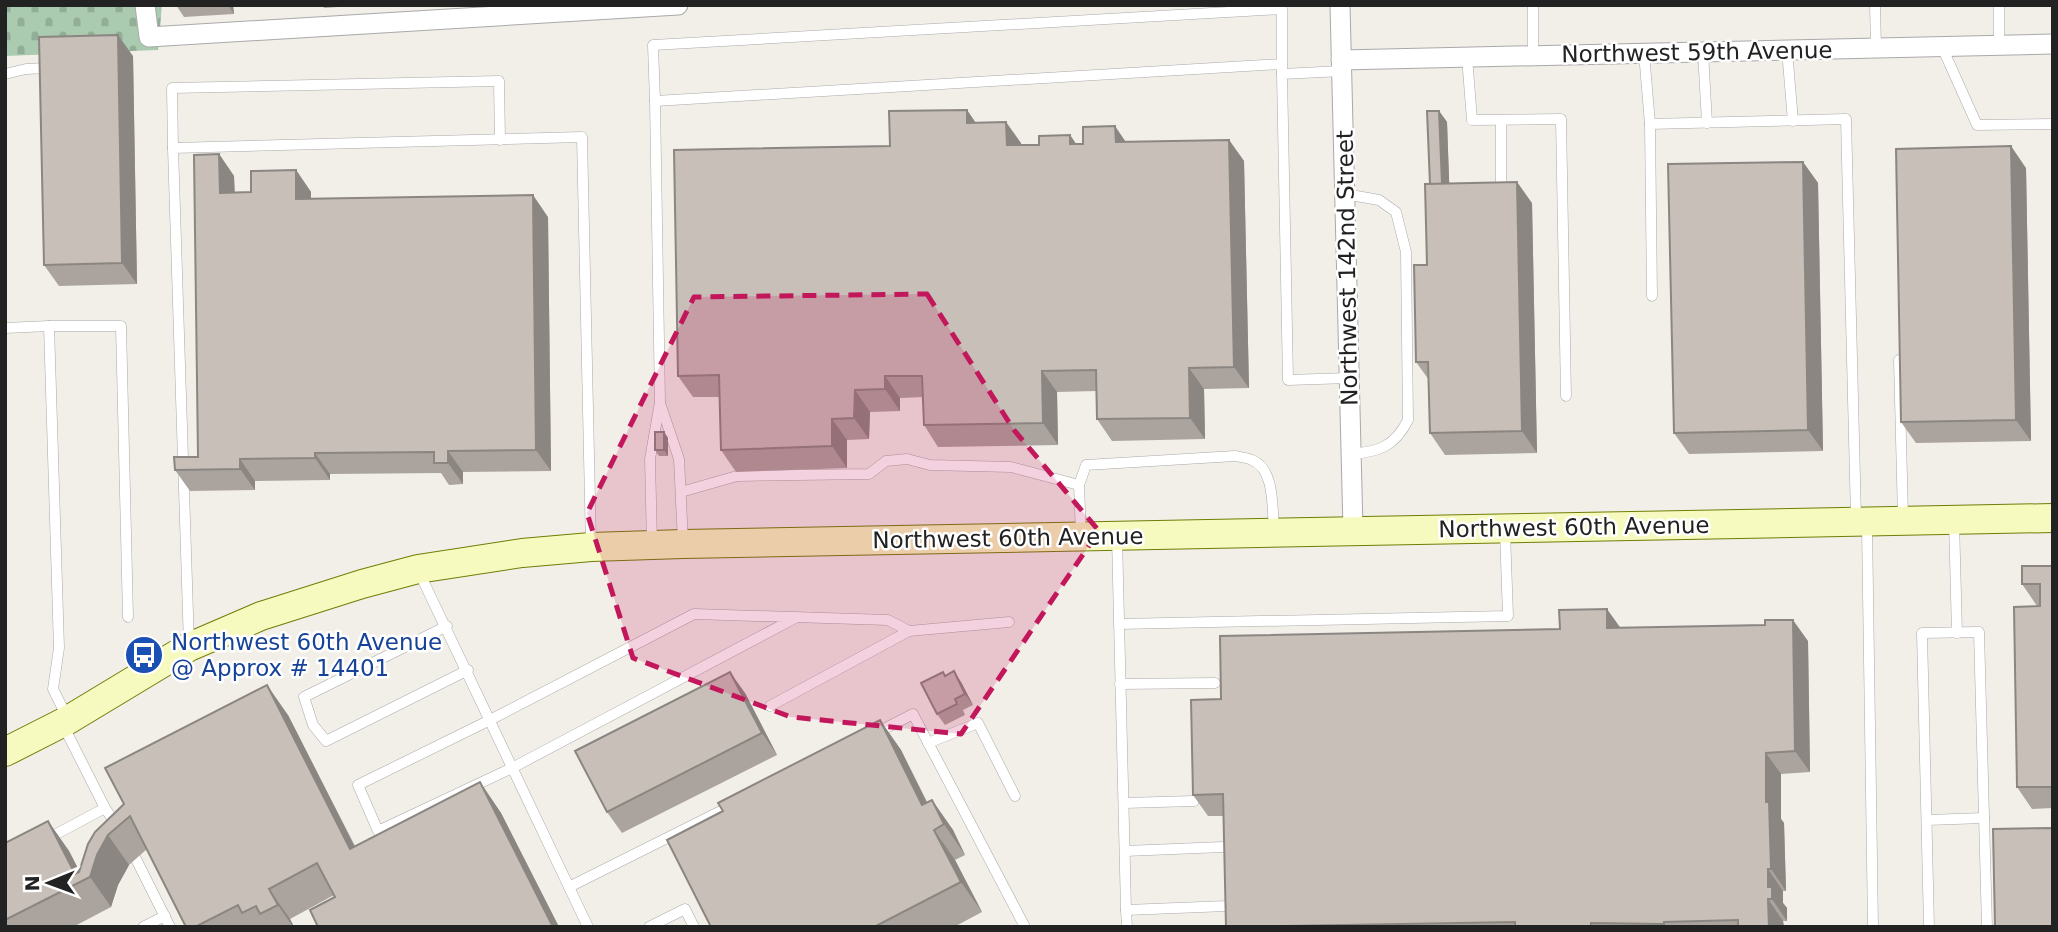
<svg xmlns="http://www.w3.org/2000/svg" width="2058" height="932" font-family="'DejaVu Sans',sans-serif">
<defs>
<pattern id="cemetery-stones" width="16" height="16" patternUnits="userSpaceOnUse" patternTransform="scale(1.75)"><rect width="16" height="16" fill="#aacbaf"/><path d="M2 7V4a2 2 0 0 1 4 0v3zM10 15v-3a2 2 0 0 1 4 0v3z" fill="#92ae96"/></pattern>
</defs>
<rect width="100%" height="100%" fill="#f2efe9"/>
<path fill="url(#cemetery-stones)" d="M5 5H162L158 50 5 56Z"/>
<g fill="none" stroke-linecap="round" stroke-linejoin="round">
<defs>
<g id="lane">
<path d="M1875 5 1876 48"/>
<path d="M1999 5V45"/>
<path d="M1942 47 1977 125 2053 124"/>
<path d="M1787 50 1793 121"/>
<path d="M1703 52 1707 123"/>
<path d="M1644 53 1650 124"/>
<path d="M1533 56V5"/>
<path d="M1467 57 1472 120 1561 119 1566 396"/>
<path d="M1282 64 655 101 653 45 1282 9V74"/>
<path d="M1342 71 1282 74 1288 380 1349 378"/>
<path d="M5 74 26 69 47 68"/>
<path d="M1501 120V186"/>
<path d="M173 148 172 88 499 81 500 140"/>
<path d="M1345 194 1379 200 1396 212 1406 252 1408 420C1395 446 1379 452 1351 454"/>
<path d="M1652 296 1650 124 1846 119 1856 518"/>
<path d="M5 328 49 326"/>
<path d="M1899 360 1903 517"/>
<path d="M660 403 679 459 683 542"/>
<path d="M681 492 737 476 869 474 886 461 907 459 930 465 1011 467 1079 485"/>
<path d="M1954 521 1957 633"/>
<path d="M1867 525 1873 927"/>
<path d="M1081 534 1079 485 1086 465 1235 456C1240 457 1247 458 1252 460 1275 469 1272 508 1274 529"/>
<path d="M1117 537 1126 910 1227 906"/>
<path d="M652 544 650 459 660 402 655 101"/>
<path d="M419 572 588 927"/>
<path d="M797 617 512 768 378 831 358 785 488 721 694 614 888 620 909 631 1009 622"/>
<path d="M1119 624 1508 616 1505 532"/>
<path d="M447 626 304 697 313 725 326 741 468 670"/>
<path d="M189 645 173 148 582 137 591 546"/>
<path d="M1120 684 1215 683"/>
<path d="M770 706 909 631"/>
<path d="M68 719 53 689 59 648 49 326H121L128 617"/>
<path d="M64 727 105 808 118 827"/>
<path d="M876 733 913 714 1025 927"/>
<path d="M928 743 978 723 1015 796"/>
<path d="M1124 803 1194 801"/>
<path d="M1927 820 1984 818"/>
<path d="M47 839 105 808"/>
<path d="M131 849 170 927"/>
<path d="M1125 851 1223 847"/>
<path d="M569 887 731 806"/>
<path d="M1126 910 1127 927"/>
<path d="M143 927 165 916"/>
<path d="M649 927 685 909 694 927"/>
<path d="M1929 927 1922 633 1979 632 1987 927"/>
</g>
<g id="street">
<path d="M145 5 149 37 678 5"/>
<path d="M1340 5 1353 530"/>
<path d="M1341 60 2053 44"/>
</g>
<path id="secondary" d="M5 752 68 720 189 647 261 616 362 584 418 569 522 553 591 547 683 544 2053 518"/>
</defs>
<use href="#lane" stroke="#a9a9a9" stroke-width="11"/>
<use href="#street" stroke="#a9a9a9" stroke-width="21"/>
<use href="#secondary" stroke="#707d05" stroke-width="30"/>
<use href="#lane" stroke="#fff" stroke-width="10"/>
<use href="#street" stroke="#fff" stroke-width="19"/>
<use href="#secondary" stroke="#f7fabf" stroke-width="28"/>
</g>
<g fill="#aba49e">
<path d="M176 5H233L234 14 184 17Z"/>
<path d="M252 5H285L253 7Z"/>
<path d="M323 5H367L324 8Z"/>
<path d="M133 56 137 284 59 286 44 265Z"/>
<path d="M967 110 976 123 1021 143V145H1039L1070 135 1076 144 1229 140 1244 161 1249 388 1204 389 1205 439 1112 441 1097 419 1096 391 1057 392 1058 445 938 447 924 425 923 397 900 398V411L870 412 869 439 847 440V468L736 472 721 450 719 397H693L678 376 890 146Z"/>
<path d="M1439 111 1447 122 1449 183 1532 203 1537 453 1445 455 1430 433 1429 380 1416 362 1427 265 1430 184Z"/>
<path d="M219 154 234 176 235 193 251 192 296 170 311 192V198L548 217 551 471 463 472V484L449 485 441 473 330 474V480L255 481V490L190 491 175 470 198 457Z"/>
<path d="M1803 162 1818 183 1823 451 1689 454 1674 433Z"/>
<path d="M2026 168 2031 441 1916 443 1901 422Z"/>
<path d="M664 432 668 438V456H659L655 450Z"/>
<path d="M2053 566V808L2032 809 2017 787 2040 606H2037L2022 584Z"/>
<path d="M1620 628 1808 641 1810 772 1781 774V819L1784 823 1786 891H1783V903L1787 908V921H1783L1784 927H1226L1224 816H1208L1193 795 1221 699Z"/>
<path d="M945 676 961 682 973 705 963 710 965 715 945 725 937 714Z"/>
<path d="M745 693 777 755 622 833 607 812Z"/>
<path d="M288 715 355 846 480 782 501 813 559 927H318L335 897 334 895 290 919 294 927H186L147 849 129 865 118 885 111 907 73 927H5V843L48 821 69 851 79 871 95 832Z"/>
<path d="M880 720 901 750 927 802 932 800 953 830 965 855 955 860 982 912 954 927H711L723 811Z"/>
</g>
<g fill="#8b8681">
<path d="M228 5H233L234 14Z"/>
<path d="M118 35 133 56 137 284 122 263Z"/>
<path d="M967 110 981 131 967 123Z"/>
<path d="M1439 111 1447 122 1450 204 1442 193Z"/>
<path d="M1006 122 1021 143 1022 167 1007 145Z"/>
<path d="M1115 126 1130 148 1116 142Z"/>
<path d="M1070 135 1085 157 1070 144Z"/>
<path d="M1229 140 1244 161 1249 388 1234 367Z"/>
<path d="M2011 146 2026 168 2031 441 2016 420Z"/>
<path d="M219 154 234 176 235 214 220 193Z"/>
<path d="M1803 162 1818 183 1823 451 1808 430Z"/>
<path d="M296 170 311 192V220L296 199Z"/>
<path d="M1517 182 1532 203 1537 453 1522 431Z"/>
<path d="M533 195 548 217 551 471 536 450Z"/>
<path d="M1189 368 1204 389 1205 439 1190 418Z"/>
<path d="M1042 371 1057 392 1058 445 1043 423Z"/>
<path d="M885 376 900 398V411L885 389Z"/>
<path d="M855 390 870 412 869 439 854 418Z"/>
<path d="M832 419 847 440V468L832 446Z"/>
<path d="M664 432 668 438V456L664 450Z"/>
<path d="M448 451 463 472V484L448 463Z"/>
<path d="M315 453 330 474V480L315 458Z"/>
<path d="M240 459 255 481V490L240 469Z"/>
<path d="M1607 609 1622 630 1607 628Z"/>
<path d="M1793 620 1808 641 1810 772 1795 751Z"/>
<path d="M954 671 961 682 973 705 965 694Z"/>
<path d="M730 672 745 693 777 755 762 733Z"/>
<path d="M267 685 288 715 371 879 350 849Z"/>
<path d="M880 720 901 750 939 827 922 805Z"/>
<path d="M1766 753 1781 774V819L1784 823 1786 891 1771 869 1766 802Z"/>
<path d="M480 782 501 813 559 927H553Z"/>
<path d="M932 800 953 830 965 855 944 824Z"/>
<path d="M48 821 69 851 84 880 75 874Z"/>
<path d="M934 830 955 860 982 912 961 882Z"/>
<path d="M108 835 129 865 118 885 111 907 90 877 97 855Z"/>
<path d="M1768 869 1783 891V903L1787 908V921L1772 899 1768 887Z"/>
<path d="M269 889 290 919 294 927H293L278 905Z"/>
<path d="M1768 899 1783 921 1784 927H1769Z"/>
</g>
<g fill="#c7bfb8" stroke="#8b8681" stroke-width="2">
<path d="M118 35 122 263 44 265 39 37Z"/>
<path d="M967 110V123L1006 122 1007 145H1039V136L1070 135V144H1083V127L1115 126 1116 142 1229 140 1234 367 1189 368 1190 418 1097 419 1096 370 1042 371 1043 423 924 425 922 376H885V389L855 390 854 418 832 419V446L721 450 719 375 678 376 674 150 890 146 889 111Z"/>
<path d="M1427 111H1439L1442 184H1430Z"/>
<path d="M2011 146 2016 420 1901 422 1896 149Z"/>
<path d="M219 154 220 193 251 192V171L296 170V199L533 195 536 450 448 451V463H434V452L315 453V458L240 459V469L175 470 174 457H198L194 155Z"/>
<path d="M1803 162 1808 430 1674 433 1668 164Z"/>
<path d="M1517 182 1522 431 1430 433 1428 362H1416L1414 265H1427L1425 184Z"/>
<rect x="655" y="432" width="9" height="18"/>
<path d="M2022 566H2053V787H2017L2014 607 2040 606V584H2022Z"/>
<path d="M1607 609V628L1765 625V620H1793L1795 751 1766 753V802H1769L1771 869H1768V887H1772V899H1768L1769 927H1738V920L1664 922V924L1591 923V927H1515V922L1226 927 1223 794 1193 795 1191 700 1221 699 1220 636 1560 629 1559 610Z"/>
<path d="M954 671 965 694 955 699 957 704 937 714 921 683 943 672 945 676Z"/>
<path d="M730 672 762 733 607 812 575 751Z"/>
<path d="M267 685 350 849 480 782 553 927H318L310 910 335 897 317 863 269 889 278 905 260 914 256 906 242 913 238 905 195 927H186L130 816 108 835 97 855 90 877 5 920V843L48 821 75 874 79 872 88 844 95 832 124 804 105 768Z"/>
<path d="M880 720 922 805 932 800 944 824 934 830 961 882 874 927H711L667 840 723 811 718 803Z"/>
<path d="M2053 828V927H1995L1993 829Z"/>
</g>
<path fill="#c2185b" fill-opacity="0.2" stroke="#c2185b" stroke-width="5" stroke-dasharray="14 9" stroke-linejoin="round" d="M927 294 1014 430 1099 531 961 734 791 717 633 658 587 513 694 297Z"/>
<defs>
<symbol id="bus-disc" viewBox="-11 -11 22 22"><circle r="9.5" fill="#1a4fb4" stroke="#fff"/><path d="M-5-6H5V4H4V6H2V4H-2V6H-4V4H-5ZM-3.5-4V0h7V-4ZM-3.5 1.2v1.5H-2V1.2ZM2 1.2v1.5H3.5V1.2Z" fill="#fff"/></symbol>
</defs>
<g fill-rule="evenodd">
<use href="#bus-disc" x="122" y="633" width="44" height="44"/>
</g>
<g text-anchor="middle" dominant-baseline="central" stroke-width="5" stroke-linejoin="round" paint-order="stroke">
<g font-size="23" fill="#222" stroke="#fff">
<text transform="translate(1697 52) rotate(-1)">Northwest 59th Avenue</text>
<text transform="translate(1347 268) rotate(-91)">Northwest 142nd Street</text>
<text transform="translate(1574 527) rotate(-1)">Northwest 60th Avenue</text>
<text transform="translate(1008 538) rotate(-1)">Northwest 60th Avenue</text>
</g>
<g font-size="23" fill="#164399" stroke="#fff" text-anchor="start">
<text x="171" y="642">Northwest 60th Avenue<tspan x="171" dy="26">@ Approx # 14401</tspan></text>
</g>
</g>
<rect width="2058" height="932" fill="none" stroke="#222222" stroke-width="14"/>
<g transform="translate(49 883) rotate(269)" stroke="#ffffff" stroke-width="5" paint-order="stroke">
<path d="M0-5L12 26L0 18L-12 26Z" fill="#222222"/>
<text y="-10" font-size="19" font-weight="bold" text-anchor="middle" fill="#222222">N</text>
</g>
</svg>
